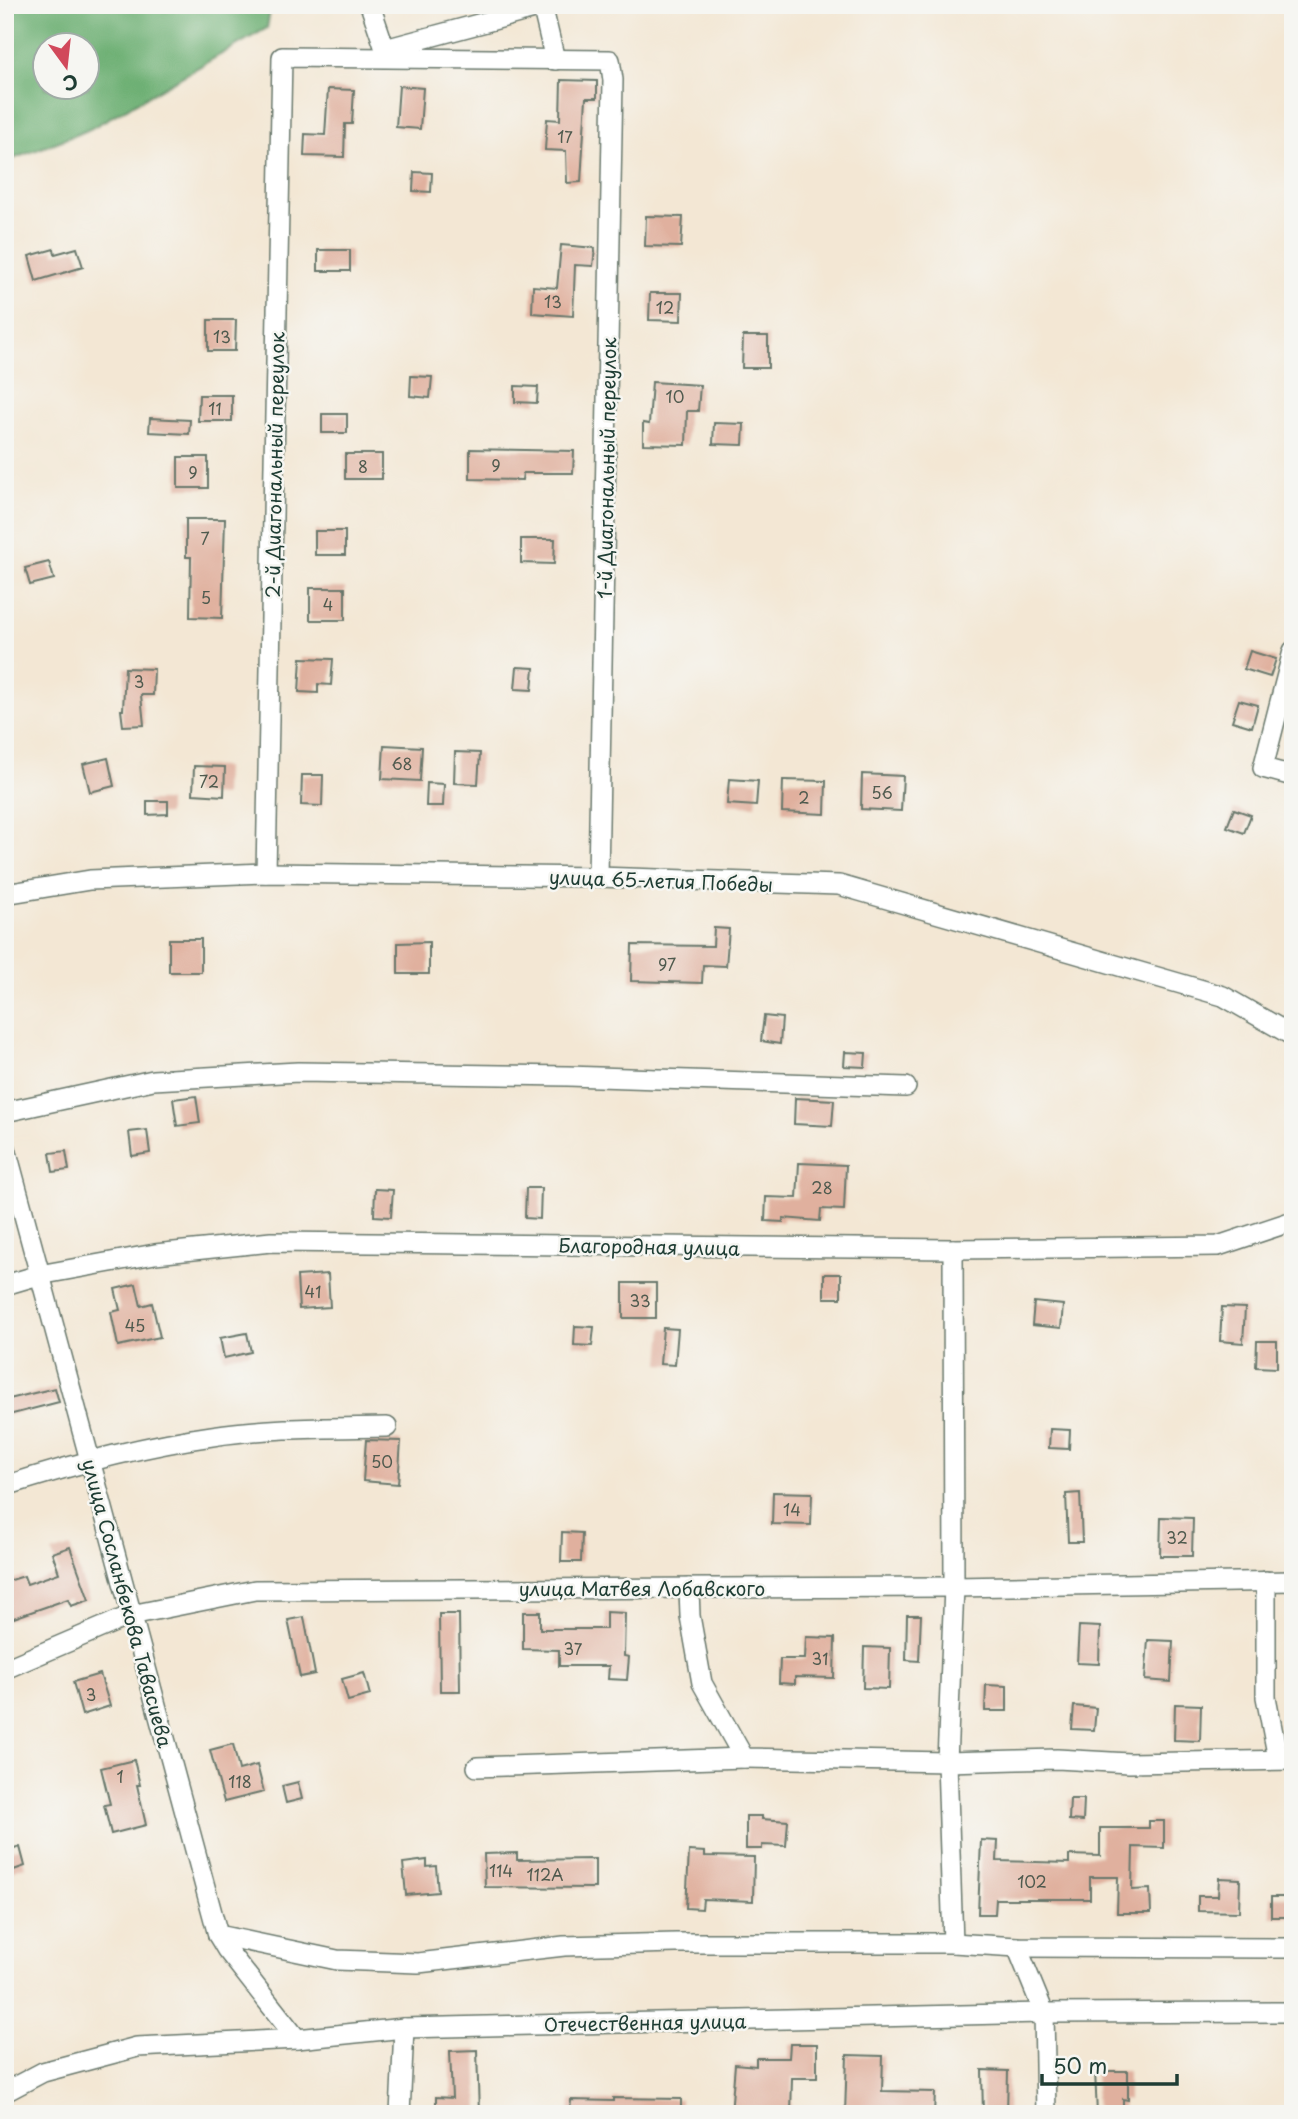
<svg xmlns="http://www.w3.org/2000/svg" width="1298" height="2119" font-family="'Playpen Sans',sans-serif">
<rect width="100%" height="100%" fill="#f6f6f2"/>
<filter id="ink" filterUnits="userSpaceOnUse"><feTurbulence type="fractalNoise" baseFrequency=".0143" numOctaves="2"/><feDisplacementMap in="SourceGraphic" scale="14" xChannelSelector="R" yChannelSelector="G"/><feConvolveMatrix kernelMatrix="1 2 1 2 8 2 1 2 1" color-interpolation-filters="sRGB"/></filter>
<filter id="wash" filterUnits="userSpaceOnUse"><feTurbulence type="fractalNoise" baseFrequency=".00686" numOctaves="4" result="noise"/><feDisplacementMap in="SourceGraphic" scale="28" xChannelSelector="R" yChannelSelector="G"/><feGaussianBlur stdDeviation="1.57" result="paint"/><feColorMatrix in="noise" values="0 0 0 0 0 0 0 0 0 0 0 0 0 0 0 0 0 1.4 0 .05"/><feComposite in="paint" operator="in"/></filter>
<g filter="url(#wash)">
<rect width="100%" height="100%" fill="#f3e7d4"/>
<path fill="#6eb074" stroke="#467654" stroke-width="2" fill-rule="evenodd" d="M5 5H271L267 28 88 130 5 162ZM46 46H88V88H46Z"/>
<g id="blocks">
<g fill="#e0b09e">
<path d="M561 80 597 81V98H586L581 182 567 183 566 151 545 150 547 119 560 120Z"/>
<path d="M399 86 423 88 420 129 396 127Z"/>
<path d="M328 89 354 90 352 124H345L344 157 304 156 305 134 325 135Z"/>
<path d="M414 172 432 173 431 192 413 191Z"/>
<path d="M646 216 683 217 681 247 645 246Z"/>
<path d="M561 245 595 248 593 266 575 265 573 316 532 313 533 286 557 288Z"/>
<path d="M77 248 83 267 36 281 29 256 54 249 55 254Z"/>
<rect x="318" y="250" width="32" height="21"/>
<path d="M650 293H682L681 321 649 320Z"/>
<path d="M208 320H236L235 351H208Z"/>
<path d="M743 336H768V368H742Z"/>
<path d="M411 376 432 377 430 398 410 396Z"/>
<path d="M652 382 700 385 698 411H687L686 445 643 444V423L649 424Z"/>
<path d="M515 386 538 387 537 403 515 402Z"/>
<path d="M199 395H232V421H198Z"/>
<rect x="322" y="414" width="25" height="19"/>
<path d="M150 418 190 420 189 434 149 432Z"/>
<path d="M714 423 744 424 743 445 713 444Z"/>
<path d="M470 449 574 451 573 473H523L522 480 470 479Z"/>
<rect x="345" y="454" width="37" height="25"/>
<rect x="178" y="457" width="30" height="31"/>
<path d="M186 519H225L222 618 190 617 191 557H186Z"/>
<rect x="315" y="531" width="30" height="24"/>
<path d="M521 539H555L554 564 521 563Z"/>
<path d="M49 562 54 579 30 585 25 568Z"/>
<rect x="310" y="588" width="35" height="32"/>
<path d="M1250 651 1276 659 1270 677 1244 669Z"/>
<path d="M301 658 333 659 331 685 318 684V693L299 692Z"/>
<path d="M517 667 534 668 532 690 515 689Z"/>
<path d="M125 668 154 669 153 695H141L144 725 123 726 121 710H123Z"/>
<path d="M1239 700 1258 705 1252 727 1232 721Z"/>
<path d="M384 745 422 747 420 781 382 779Z"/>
<path d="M455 752 480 753 478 784 454 783Z"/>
<path d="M108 758 114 786 90 792 83 764Z"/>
<path d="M194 766 225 767 224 796 193 794Z"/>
<path d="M862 774 903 776 901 811 861 809Z"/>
<path d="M302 775H323L322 806 301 805Z"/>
<path d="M729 779 758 781 756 806 727 804Z"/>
<path d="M783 780 826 781 825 814 782 812Z"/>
<path d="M427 783 444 784 443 806H426Z"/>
<path d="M147 801H168V814L147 815Z"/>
<path d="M1234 809 1251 815 1244 833 1227 827Z"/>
<path d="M714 928 729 929 726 966 703 965 702 983 631 981 632 945 713 946Z"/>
<rect x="169" y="939" width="32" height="33"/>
<path d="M429 942V974H398V943Z"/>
<path d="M764 1016 782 1018 780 1044 761 1041Z"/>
<path d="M845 1052 866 1053 865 1067 844 1066Z"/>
<path d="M196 1096 200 1123 177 1126 173 1099Z"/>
<path d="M795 1098 834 1100 832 1126 794 1124Z"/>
<path d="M147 1130 150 1153 132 1156 129 1132Z"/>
<path d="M66 1151 69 1170 53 1172 50 1153Z"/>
<path d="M799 1163 846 1165 844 1210 821 1209 820 1221 783 1218V1222L765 1221 766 1197 797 1198Z"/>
<path d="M526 1188H541L540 1219 525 1218Z"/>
<path d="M375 1189 393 1190 391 1217 374 1216Z"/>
<path d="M328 1274 330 1307 299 1309 297 1276Z"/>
<rect x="824" y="1274" width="17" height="24"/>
<rect x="623" y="1283" width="33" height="35"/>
<path d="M136 1284 141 1306 152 1303 160 1337 118 1346 111 1312 120 1310 115 1289Z"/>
<path d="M1034 1302 1063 1305 1061 1328 1032 1325Z"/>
<path d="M1222 1307 1245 1308 1243 1343 1220 1341Z"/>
<path d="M575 1326 594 1327 592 1346 574 1345Z"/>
<path d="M663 1328 678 1329 675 1365 660 1364Z"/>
<path d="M247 1333 251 1352 224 1358 220 1338Z"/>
<path d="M1257 1341H1277V1368L1256 1367Z"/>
<path d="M55 1388 59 1402 5 1416V1400Z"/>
<path d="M1050 1429 1070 1430 1069 1449 1049 1448Z"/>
<path d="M366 1440 401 1441 398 1484 363 1481Z"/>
<path d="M773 1492 812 1493 811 1525 772 1524Z"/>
<path d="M1080 1493 1082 1542H1068L1066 1494Z"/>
<path d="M1161 1517 1193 1518 1192 1556H1160Z"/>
<path d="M562 1532 582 1533 581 1562H561Z"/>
<path d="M70 1547 89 1600 71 1606 68 1599 5 1621V1582L24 1576 27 1584 59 1573 52 1553Z"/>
<path d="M523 1612H540V1629H606V1612L625 1613 624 1656 629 1657 627 1680 608 1679 609 1666H559V1650L523 1649Z"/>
<path d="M439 1614H459L460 1691H440Z"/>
<path d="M907 1615H921L919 1661 906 1660Z"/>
<path d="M304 1617 315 1674 300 1677 288 1620Z"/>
<path d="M1079 1626 1100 1627 1099 1664 1077 1663Z"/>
<path d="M806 1637 835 1638 834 1678 795 1677V1684L779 1683 780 1659H805Z"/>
<path d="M1148 1640 1173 1641 1171 1682 1145 1680Z"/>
<path d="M864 1647 890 1648 889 1689 863 1688Z"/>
<path d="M364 1673 370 1695 348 1701 342 1679Z"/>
<path d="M100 1674 110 1706 82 1715 73 1682Z"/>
<path d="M986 1685 1007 1686V1711H985Z"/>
<path d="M1175 1704 1201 1705 1200 1741 1174 1740Z"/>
<path d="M1074 1706 1096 1708 1094 1730 1072 1729Z"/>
<path d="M233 1744 239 1770 257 1765 264 1792 224 1802 210 1750Z"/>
<path d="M134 1760 140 1785H137L146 1825 111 1834 104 1805 110 1804 101 1768Z"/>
<path d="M298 1782 302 1799 286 1803 282 1786Z"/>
<path d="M1070 1799H1084L1083 1821 1069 1820Z"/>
<path d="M746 1816H762V1819L788 1821 786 1846 762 1845V1849H746Z"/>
<path d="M1149 1821H1164V1848L1133 1847 1132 1890 1150 1889 1151 1913H1117L1118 1877H1090V1899H996L995 1914H978L981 1840 998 1841 997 1861 1069 1863V1855L1100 1856V1828H1149Z"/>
<path d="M20 1847 25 1866 5 1873V1852Z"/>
<path d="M689 1851 705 1852V1856L754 1857 753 1901 703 1899 702 1909 686 1908Z"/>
<path d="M517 1853V1860L595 1859V1888L485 1887 484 1854Z"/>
<path d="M427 1860V1867L436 1866 438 1892 406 1895 403 1863Z"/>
<path d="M1219 1878 1240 1879 1239 1912 1198 1911V1896H1218Z"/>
<rect x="1271" y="1897" width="19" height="20"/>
<path d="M790 2044H817V2078H792L791 2114H731L735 2064 756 2066V2058H789Z"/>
<path d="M477 2050 479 2114H436V2097L452 2098 450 2051Z"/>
<path d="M847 2055 883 2056 882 2091 935 2092 934 2114H845Z"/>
<path d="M982 2070 1008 2071 1007 2114H983Z"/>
<path d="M1095 2071H1128V2100L1123 2099V2114H1097Z"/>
<path d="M613 2098 681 2099V2114H570L571 2100 613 2101Z"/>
</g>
</g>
</g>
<g filter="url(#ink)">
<use href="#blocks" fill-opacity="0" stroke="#69786c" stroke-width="2"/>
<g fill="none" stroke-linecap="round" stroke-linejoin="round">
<defs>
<g id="minor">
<path d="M370 5 385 49 549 5"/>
<path d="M542 5 555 60"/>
<path d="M1293 651 1263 768 1293 776"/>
<path d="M266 873 282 57 610 60 613 80 598 877"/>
<path d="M5 894 90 880 266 873 598 877 839 885 1223 996 1293 1036"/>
<path d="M5 1112 153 1080 298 1072 568 1076 906 1087"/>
<path d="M5 1145 218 1935 227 1950 297 2039"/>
<path d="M953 1249 954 1587 947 1762 953 1943"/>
<path d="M5 1285 39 1275 155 1254 271 1242 953 1249 1218 1246 1293 1221"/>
<path d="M5 1486C74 1464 141 1446 212 1436 270 1427 329 1428 387 1427"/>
<path d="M1266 1581V1697L1278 1759"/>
<path d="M689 1588 690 1616 702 1683 744 1758 947 1762 1057 1759 1129 1763 1293 1760"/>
<path d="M5 1669 131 1615 255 1590 954 1587 1293 1581"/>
<path d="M477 1767 744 1758"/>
<path d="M218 1935 337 1960 418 1963 564 1946 676 1943H953L1017 1947 1293 1948"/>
<path d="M1017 1947 1044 2013 1046 2114"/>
<path d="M5 2092 43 2072 137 2047 297 2039 404 2028 1044 2013 1293 2012"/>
<path d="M400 2114 404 2028"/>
</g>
</defs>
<use href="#minor" stroke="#69786c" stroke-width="22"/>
<use href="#minor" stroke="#fff" stroke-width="19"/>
</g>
</g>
<g text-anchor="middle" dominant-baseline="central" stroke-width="5" stroke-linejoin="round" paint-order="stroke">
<g font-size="16" fill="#4f5a4e">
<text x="565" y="136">17</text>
<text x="553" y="301">13</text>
<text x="665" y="307">12</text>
<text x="222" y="336">13</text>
<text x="675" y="396">10</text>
<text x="215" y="408">11</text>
<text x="496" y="465">9</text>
<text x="363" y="466">8</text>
<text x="193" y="472">9</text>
<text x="205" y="538">7</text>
<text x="206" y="597">5</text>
<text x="328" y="604">4</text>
<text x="139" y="681">3</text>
<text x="402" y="763">68</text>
<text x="209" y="781">72</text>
<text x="882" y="792">56</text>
<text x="804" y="797">2</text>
<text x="667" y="964">97</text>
<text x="822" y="1187">28</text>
<text x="313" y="1291">41</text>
<text x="640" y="1300">33</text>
<text x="135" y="1325">45</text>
<text x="382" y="1461">50</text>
<text x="792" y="1509">14</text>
<text x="1177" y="1537">32</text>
<text x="573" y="1648">37</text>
<text x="820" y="1658">31</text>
<text x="91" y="1694">3</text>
<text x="120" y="1776">1</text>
<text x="240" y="1781">118</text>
<text x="501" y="1870">114</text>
<text x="545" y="1874">112А</text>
<text x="1032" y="1881">102</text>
</g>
<g font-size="19" fill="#1f3d34" stroke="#f6f6f2">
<text transform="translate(274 465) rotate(-89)">2-й Диагональный переулок</text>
<text transform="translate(606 468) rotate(-89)">1-й Диагональный переулок</text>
<text transform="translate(661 880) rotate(2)">улица 65-летия Победы</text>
<text transform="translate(649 1246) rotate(1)">Благородная улица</text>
<text x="642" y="1588">улица Матвея Лобавского</text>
<text transform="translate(128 1603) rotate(75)">улица Сосланбекова Тавасиева</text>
<text transform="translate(645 2022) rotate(-1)">Отечественная улица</text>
</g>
</g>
<rect width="1298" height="2119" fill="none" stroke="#f6f6f2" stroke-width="28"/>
<g transform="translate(66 66) rotate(165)"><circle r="33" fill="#f6f6f2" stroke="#a0aca6" stroke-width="2"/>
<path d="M0-5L12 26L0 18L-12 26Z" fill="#d1495b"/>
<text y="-10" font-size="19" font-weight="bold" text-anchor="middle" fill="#1f3d34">С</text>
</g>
<path d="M1042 2074v10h135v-10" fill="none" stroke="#1f3d34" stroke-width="3.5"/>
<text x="1053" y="2074" font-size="21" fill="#1f3d34" stroke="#f6f6f2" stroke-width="5" paint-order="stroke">50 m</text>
</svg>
